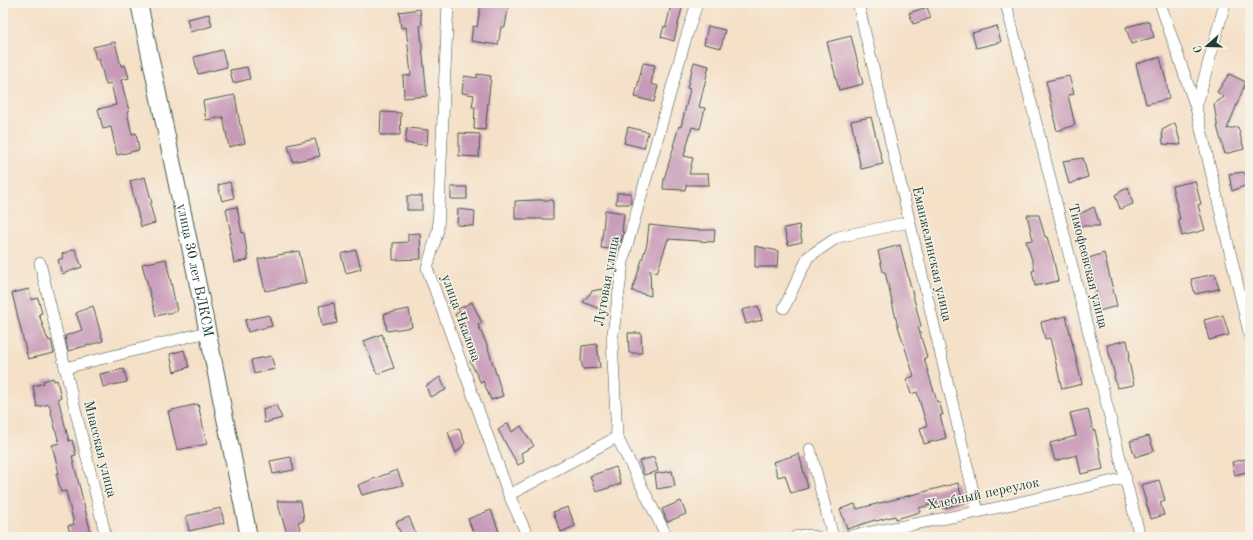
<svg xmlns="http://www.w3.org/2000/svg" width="1253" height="540" font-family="'Old Standard TT',serif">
<rect width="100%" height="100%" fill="#f7f3e8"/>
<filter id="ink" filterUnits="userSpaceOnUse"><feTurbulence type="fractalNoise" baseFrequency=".025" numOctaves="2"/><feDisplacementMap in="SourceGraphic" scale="8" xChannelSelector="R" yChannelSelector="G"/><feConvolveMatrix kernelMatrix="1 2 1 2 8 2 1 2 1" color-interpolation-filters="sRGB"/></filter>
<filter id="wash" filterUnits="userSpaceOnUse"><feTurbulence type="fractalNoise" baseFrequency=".012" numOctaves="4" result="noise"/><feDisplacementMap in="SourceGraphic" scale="16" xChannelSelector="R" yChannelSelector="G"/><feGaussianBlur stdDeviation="0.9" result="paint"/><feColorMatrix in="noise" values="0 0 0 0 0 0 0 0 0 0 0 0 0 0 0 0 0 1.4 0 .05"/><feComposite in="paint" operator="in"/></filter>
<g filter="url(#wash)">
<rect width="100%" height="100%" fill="#f5e0c8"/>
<g id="blocks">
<g fill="#c79ab8">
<path d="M481 3H509L505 27H501L498 45 471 41 473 26 477 27Z"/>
<path d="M671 5 682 8 674 41 661 37 664 26 666 27Z"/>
<path d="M927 7 931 18 913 24 909 13Z"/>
<path d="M420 9 422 25 420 26 427 96 404 98 403 76 411 75 406 27 401 28 399 12Z"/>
<path d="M209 14 212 26 190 32 187 19Z"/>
<path d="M1149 21 1154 37 1131 44 1126 27Z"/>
<path d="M708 26 725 30 721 48 704 44Z"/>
<path d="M997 26 1001 42 976 48 972 33Z"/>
<path d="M851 36 863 84 839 90 827 42Z"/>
<path d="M115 42 121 66 125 65 129 78 121 80 129 111 127 112 132 134 136 133 139 150 117 155 111 127 103 129 98 109 116 105 111 83 106 85 99 59 96 60 93 47Z"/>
<path d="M222 50 227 67 198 74 194 57Z"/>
<path d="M1160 57 1166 80 1169 99 1146 104 1136 64Z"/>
<path d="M694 62 709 66 699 107 705 108 700 129 692 127 684 156 693 158 689 174H708L709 185H686L685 190 663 189 664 179 674 146H673L679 126 681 127 690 89 687 88Z"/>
<path d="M643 63 655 65 651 84 658 86 654 102 635 97Z"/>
<path d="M247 67 250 79 233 83 230 70Z"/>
<path d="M477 74 491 76 485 130 474 129 475 107H472L474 95 462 93 464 76 477 78Z"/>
<path d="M1229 74 1246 82 1227 129 1238 127 1244 149 1225 154 1218 130 1214 104 1224 97 1217 92Z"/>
<path d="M1069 76 1074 94 1068 95 1075 125 1057 131 1053 115H1054L1046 81Z"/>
<path d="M235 95 240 125H241L245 143 229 147 223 117 206 120 203 101Z"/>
<path d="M381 112 401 113 400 135H380Z"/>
<path d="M871 117 883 164 861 169 851 121Z"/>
<path d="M1175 123 1181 145 1163 144 1162 130Z"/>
<path d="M628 127 648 132 644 148 624 143Z"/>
<path d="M407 128 428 130 427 145 405 143Z"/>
<path d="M459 133 480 134 479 157 459 156Z"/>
<path d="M315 139 320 156 293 162 288 145Z"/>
<path d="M1083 158 1088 177 1069 184 1063 161Z"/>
<path d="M1244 172 1249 184 1232 191 1229 174Z"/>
<path d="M145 177 152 203 150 204 155 223 141 227 130 181Z"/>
<path d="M1195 181 1201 204 1198 205 1205 230 1182 236 1178 219H1180L1172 186Z"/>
<path d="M230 182 234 198 222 201 218 185Z"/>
<rect x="451" y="187" width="16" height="12"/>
<path d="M1128 187 1133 204 1120 209 1115 195Z"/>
<path d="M617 193H631V204H616Z"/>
<rect x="407" y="196" width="15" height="14"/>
<path d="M536 200H553V219H515V201Z"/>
<path d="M237 207 242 233 244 232 248 260 234 263 229 234H231L226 209Z"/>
<path d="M1094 207 1100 226H1079L1077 215Z"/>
<path d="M458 209 475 211 474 226 457 225Z"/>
<path d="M605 210 624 213 622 232H624L618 250 601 248Z"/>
<path d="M1027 215H1039L1045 237H1047L1053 257 1058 281 1035 286 1032 271 1035 270 1026 241 1033 240Z"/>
<path d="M649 225 695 230H715L714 242 668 239 657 273 650 270 651 296 632 291 647 244Z"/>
<path d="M799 225 802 242 788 245 784 228Z"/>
<path d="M420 233 421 259 393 260V243L408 242V234Z"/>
<path d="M900 245 921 326 918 327 927 357 924 358 937 402 939 401 943 415H940L946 438 924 444 920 428 927 426 917 392 911 394 906 379 914 376 897 323 885 272H883L878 251Z"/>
<path d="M755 246 778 251 777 267H755Z"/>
<path d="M75 249 82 267 62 274 58 260 63 258 62 254Z"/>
<path d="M356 250 361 269 346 273 341 254Z"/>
<path d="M299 251 306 283 265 291 258 259Z"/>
<path d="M1104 253 1117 306 1099 311 1094 295H1097L1086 259Z"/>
<path d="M166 259 177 311 156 316 142 264Z"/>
<path d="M1215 274 1219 289 1195 294 1191 279Z"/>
<path d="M29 289 31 300 38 298 42 313 39 314 47 338H48L49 341 51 340 54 353 28 359 12 293Z"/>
<path d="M602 289 600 309 583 302 592 291Z"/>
<path d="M472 302 482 323 478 325 487 345 503 396 491 400 483 381 481 383 470 361 474 360 464 343 467 342 455 314 460 312 458 309Z"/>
<path d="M334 303 337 323 322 326 319 306Z"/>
<path d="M93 306 103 341 68 351 65 336 82 330 76 313Z"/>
<path d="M758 306 762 320 746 324 742 310Z"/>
<path d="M409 309 412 327 387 331 384 314Z"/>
<path d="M269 315 272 326 248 332 245 320Z"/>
<path d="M1223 315 1229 335 1209 340 1204 320Z"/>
<path d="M1066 316 1082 384 1062 389 1050 338 1045 339 1041 322Z"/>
<path d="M628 333H641L642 353H629Z"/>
<path d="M382 334 394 368 377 374 364 341Z"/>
<path d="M1127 340 1130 356 1128 357 1134 385 1117 388 1114 376H1115L1107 345Z"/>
<path d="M597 344 600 368 583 369 581 360 582 346Z"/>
<path d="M184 350 189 367 174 372 170 354Z"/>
<path d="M271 356 275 369 254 374 251 360Z"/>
<path d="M124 369 127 382 103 387 100 374Z"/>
<path d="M440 377 446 390 430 397 426 386Z"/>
<path d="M53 378 54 381 57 380 61 398H58L69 441 72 440 76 455 72 456 92 537H71L68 526 74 524 66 491 61 492 56 473H59L52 445 59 443 49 404 37 407 33 386 44 383 43 381Z"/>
<path d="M198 404 207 444 177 450 168 411Z"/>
<path d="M276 405 282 418 264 423 263 409Z"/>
<path d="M1088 409 1093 431 1095 430 1103 469 1081 474 1077 455 1055 461 1050 443 1076 436 1070 413Z"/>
<path d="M508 423 512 432 521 426 534 446 521 453 524 462 518 465 498 430Z"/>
<path d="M459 428 465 443 456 453 448 432Z"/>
<path d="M1149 436 1154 451 1135 457 1130 441Z"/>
<path d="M799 454 808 488 791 493 785 475 778 477 773 462Z"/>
<path d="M291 457 294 470 273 474 270 461Z"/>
<path d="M654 457 658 471 644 475 639 461Z"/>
<path d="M1250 458V471L1235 475 1232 462Z"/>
<path d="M616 467 621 484 596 492 590 476Z"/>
<path d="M397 470 403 485 362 495 358 485Z"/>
<path d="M672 471 675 486 657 489 655 474Z"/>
<path d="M1159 480 1165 500 1160 502 1164 515 1151 519 1141 485Z"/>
<path d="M958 483 963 502 942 509 940 502 919 508 920 512 896 519 895 516 876 521 875 520 847 529 840 509 855 504 857 509Z"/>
<path d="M277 501H301L304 520 298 522 302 537H288Z"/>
<path d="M681 501 686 514 667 522 662 509Z"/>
<path d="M568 507 575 526 561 532 553 512Z"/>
<path d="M221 508 224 523 189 531 186 516Z"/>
<path d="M491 510 501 537H475L468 519Z"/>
<path d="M409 517 417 537H402L396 522Z"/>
</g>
</g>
</g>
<g filter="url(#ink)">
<use href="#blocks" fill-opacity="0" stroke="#3f554a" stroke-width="1"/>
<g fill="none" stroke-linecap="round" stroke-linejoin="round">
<defs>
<g id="street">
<path d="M448 3 438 230 427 268 509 495 528 537"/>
<path d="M858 3 978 512"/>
<path d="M1006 3 1140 537"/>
<path d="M1160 3 1196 108 1250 337"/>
<path d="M1196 108 1225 3"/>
<path d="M40 263 106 537"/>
<path d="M784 308 808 257 838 237 909 222"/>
<path d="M65 368 207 332"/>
<path d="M810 449 833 537"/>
<path d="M509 495 617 437"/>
<path d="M667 537 617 437 612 340 624 256 685 41 697 3"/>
<path d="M795 537 805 535 817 537"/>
<path d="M845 537 978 512 1126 478"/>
</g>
<g id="secondary">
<path id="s1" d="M139 3 203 309 249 537"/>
</g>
</defs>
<use href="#street" stroke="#3f554a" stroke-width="12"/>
<use href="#secondary" stroke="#3f554a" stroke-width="18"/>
<use href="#street" stroke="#fff" stroke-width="11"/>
<use href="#secondary" stroke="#fff" stroke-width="16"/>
</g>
</g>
<g text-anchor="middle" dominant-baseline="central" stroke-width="3" stroke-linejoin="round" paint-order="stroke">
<g font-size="14" fill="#1f3d34" stroke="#f7f3e8">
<text transform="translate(932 254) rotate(77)">Еманжелинская улица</text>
<text transform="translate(1088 266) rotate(76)">Тимофеевская улица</text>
<text stroke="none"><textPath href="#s1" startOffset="273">улица 30 лет ВЛКСМ</textPath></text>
<text transform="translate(607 281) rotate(-80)">Луговая улица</text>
<text transform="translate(461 318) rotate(70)">улица Чкалова</text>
<text transform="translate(100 449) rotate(76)">Миасская улица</text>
<text transform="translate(983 494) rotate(-12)">Хлебный переулок</text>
</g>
</g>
<rect width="1253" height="540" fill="none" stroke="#f7f3e8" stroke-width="16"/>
<g transform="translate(1207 46) rotate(250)" stroke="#f7f3e8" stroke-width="3" paint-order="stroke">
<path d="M0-3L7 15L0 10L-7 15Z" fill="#1f3d34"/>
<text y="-6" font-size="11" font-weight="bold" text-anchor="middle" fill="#1f3d34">С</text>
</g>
</svg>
